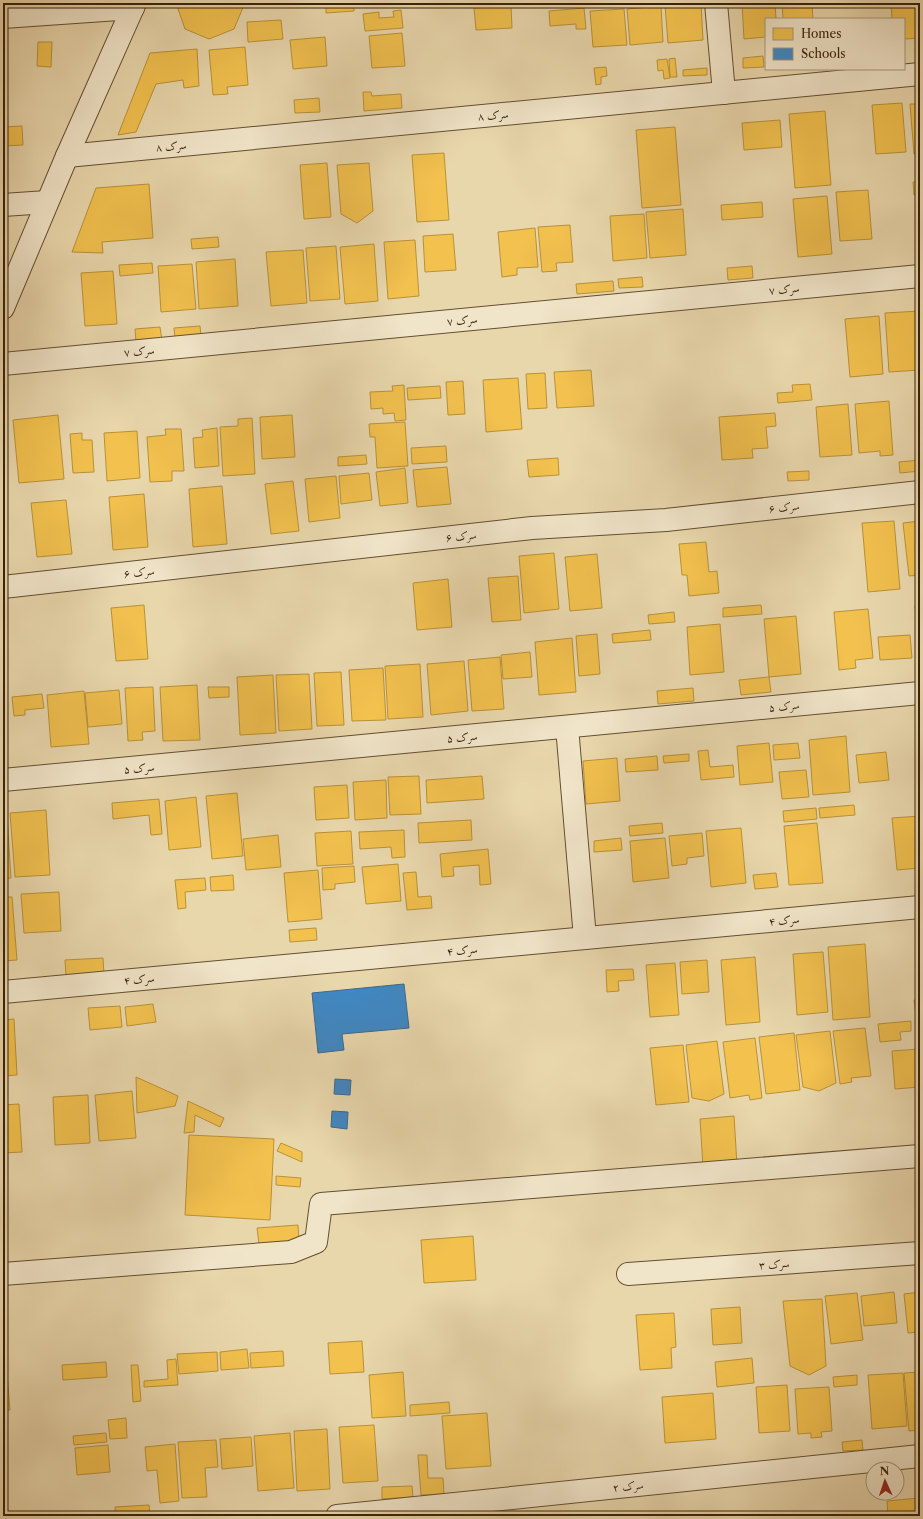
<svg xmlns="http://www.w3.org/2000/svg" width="923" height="1519" font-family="'Libre Caslon Text',Amiri,serif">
<rect width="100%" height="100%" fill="#e9d7ac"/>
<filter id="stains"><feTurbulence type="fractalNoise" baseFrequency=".005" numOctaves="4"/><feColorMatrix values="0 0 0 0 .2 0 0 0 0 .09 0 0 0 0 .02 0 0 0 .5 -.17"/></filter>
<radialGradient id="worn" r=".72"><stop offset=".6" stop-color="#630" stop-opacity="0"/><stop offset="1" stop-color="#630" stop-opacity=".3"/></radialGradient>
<g fill="#f2c14e" stroke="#ba9139">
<path d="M176 3H243L244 5 234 29 209 39 185 29Z"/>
<path d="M326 3H354V11L326 13Z"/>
<path d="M701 3 703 40 668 43 665 5Z"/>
<path d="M742 3H775L776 19H766V37L744 39Z"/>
<path d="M782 3H812L813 19H783Z"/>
<path d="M891 3H920V38L904 39V19H892Z"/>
<path d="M511 6 512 28 476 30 474 8Z"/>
<path d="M661 6 663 42 630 45 627 9Z"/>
<path d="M584 8 586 29H576V24L550 26 549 11Z"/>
<path d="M624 9 627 45 593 47 590 11Z"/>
<path d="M401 10 403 28 365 31 363 14 379 12V18L394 17 393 11Z"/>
<path d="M281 20 283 39 248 42 247 22Z"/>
<path d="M402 33 405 66 372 68 369 36Z"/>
<path d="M325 37 327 66 293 69 290 40Z"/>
<path d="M38 42H52L51 67 37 66Z"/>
<path d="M245 47 248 85 227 87 228 94 213 95 209 50Z"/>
<path d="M197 49 199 86 184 88 183 80 156 84 136 132 118 135 150 53Z"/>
<path d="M763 56 764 67 743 68V58Z"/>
<path d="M675 58 677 77H670L669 59Z"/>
<path d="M667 59 670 78 664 79 663 70 658 71 657 60Z"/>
<path d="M606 67 607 76 601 77V84L596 85 594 68Z"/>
<path d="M707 68V75L683 76V70Z"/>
<path d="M363 92H371L372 96 401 94 402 108 364 111Z"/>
<path d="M319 98 320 112 295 113 294 100Z"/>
<path d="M902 103 906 152 876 154 872 105Z"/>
<path d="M910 104H920V154H914Z"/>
<path d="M825 111 831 185 795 188 789 114Z"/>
<path d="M780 120 782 147 744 150 742 123Z"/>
<path d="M22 126 23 145 3 146V127Z"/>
<path d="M675 127 681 205 642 208 636 130Z"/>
<path d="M444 153 449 220 417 222 412 155Z"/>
<path d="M327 163 331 217 304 219 300 165Z"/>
<path d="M369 163 373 211 357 223 341 214 337 165Z"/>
<path d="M913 182H920V194L914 195Z"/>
<path d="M149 184 153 238 102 242 103 253 72 252 96 188Z"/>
<path d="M868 190 872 239 840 241 836 192Z"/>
<path d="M827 196 832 254 798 257 793 199Z"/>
<path d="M762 202 763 217 722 220 721 205Z"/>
<path d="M683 209 686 255 650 258 646 212Z"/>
<path d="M644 214 647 258 613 261 610 216Z"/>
<path d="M570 225 573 262 556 263 557 271 542 272 538 227Z"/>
<path d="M535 228 538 267 517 268V275L502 277 498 232Z"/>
<path d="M453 234 456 270 425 272 423 236Z"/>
<path d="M218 237 219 247 192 249 191 239Z"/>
<path d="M415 240 419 296 388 299 384 242Z"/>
<path d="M374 244 378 301 345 304 340 247Z"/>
<path d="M336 246 340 299 310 301 306 248Z"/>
<path d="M303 250 307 303 271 306 266 252Z"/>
<path d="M235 259 238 306 199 309 196 262Z"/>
<path d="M152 263 153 273 120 276 119 265Z"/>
<path d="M192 264 196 309 161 312 158 266Z"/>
<path d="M752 266 753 278 728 280 727 268Z"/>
<path d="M113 271 117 324 85 326 81 273Z"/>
<path d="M642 277 643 287 619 288 618 279Z"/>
<path d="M613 281 614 291 577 294 576 284Z"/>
<path d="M920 311V370L889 372 885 313Z"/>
<path d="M879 316 883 374 850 377 845 319Z"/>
<path d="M200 326 201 336 175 338 174 328Z"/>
<path d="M160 327 162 340 136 342 135 329Z"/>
<path d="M591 370 594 406 557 408 554 372Z"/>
<path d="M545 373 547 408 528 409 526 374Z"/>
<path d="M518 378 522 429 486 432 483 380Z"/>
<path d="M463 381 465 414 448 415 446 382Z"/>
<path d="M810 384 812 400 778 403 777 393 793 392 792 385Z"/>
<path d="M404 385 406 420 395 421 394 413 383 414V408L371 409 370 392 393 391 392 386Z"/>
<path d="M440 386 441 398 408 400 407 388Z"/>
<path d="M889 401 893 455 880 456V451L859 453 855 404Z"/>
<path d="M848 404 852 455 820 457 816 407Z"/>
<path d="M775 413 776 426 766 427 768 448 752 449 753 458 722 460 719 417Z"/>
<path d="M58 415 64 479 19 483 13 420Z"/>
<path d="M292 415 295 457 262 459 260 417Z"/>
<path d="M252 418 255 474 223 476 220 427 238 426V419Z"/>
<path d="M405 422 408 466 377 468 375 437H370L369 424Z"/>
<path d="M217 428 219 466 195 468 193 438 203 437 202 430Z"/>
<path d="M165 429H181L184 471H172V481L150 482 147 437 166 435Z"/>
<path d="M137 431 140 478 107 481 104 433Z"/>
<path d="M82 433V440H92L94 472 73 473 70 434Z"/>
<path d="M446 446 447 462 412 464 411 448Z"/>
<path d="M366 455 367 464 338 466V457Z"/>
<path d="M558 458 559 475 529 477 527 460Z"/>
<path d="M920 460V471L900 473 899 462Z"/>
<path d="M447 467 451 504 417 507 413 470Z"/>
<path d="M405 468 408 503 380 506 376 472Z"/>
<path d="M809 471V480L788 481 787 472Z"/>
<path d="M369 473 372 500 341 504 339 476Z"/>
<path d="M336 476 340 518 309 522 305 479Z"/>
<path d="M293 481 299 531 271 534 265 484Z"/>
<path d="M222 486 227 544 193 547 189 489Z"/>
<path d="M144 494 148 547 113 550 109 497Z"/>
<path d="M66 500 72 554 37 557 31 503Z"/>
<path d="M894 521 900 589 868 592 862 523Z"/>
<path d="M920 521V575L909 576 903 523Z"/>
<path d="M706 542 709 572 717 571 719 593 689 596 687 575H682L679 544Z"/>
<path d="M554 553 559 609 524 613 519 556Z"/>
<path d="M597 554 602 608 570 611 565 557Z"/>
<path d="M518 576 521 620 492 622 488 578Z"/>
<path d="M448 579 452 627 417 630 413 583Z"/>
<path d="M144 605 148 659 116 661 111 608Z"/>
<path d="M761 605 762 614 723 617V608Z"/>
<path d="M915 606H920V632L918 633Z"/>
<path d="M868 609 873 658 855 660 856 668 839 670 834 612Z"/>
<path d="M674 612 675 622 649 624 648 615Z"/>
<path d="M796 616 801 674 769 677 764 619Z"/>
<path d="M720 624 724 672 690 675 687 627Z"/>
<path d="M650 630 651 640 613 643 612 634Z"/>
<path d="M597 634 600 674 579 676 576 636Z"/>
<path d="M910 635 912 658 880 660 878 637Z"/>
<path d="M572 638 576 692 539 695 535 642Z"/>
<path d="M530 652 532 677 503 679 501 655Z"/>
<path d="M500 657 504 709 472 711 468 660Z"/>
<path d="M464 661 468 711 431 715 427 664Z"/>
<path d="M420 664 423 717 388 719 385 666Z"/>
<path d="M383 668 386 720 352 721 349 670Z"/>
<path d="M341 672 344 725 317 726 314 673Z"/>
<path d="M309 674 312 729 279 731 276 675Z"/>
<path d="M273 675 276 733 240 735 237 677Z"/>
<path d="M769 677 771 692 741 695 739 680Z"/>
<path d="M197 685 200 740 163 741 160 687Z"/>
<path d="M153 687 155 731 142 732 143 740 128 741 125 688Z"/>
<path d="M208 687H229V697L209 698Z"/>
<path d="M693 688 694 701 658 704 657 691Z"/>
<path d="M119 690 122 724 88 727 85 693Z"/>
<path d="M84 691 89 744 51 747 47 695Z"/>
<path d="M42 694 44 708 25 710V715L14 716 12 697Z"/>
<path d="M846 736 850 792 813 795 809 740Z"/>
<path d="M769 743 773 782 740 785 737 746Z"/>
<path d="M798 743 800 758 774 760 773 745Z"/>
<path d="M708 750 710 767 733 765 734 777 701 780 698 751Z"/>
<path d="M886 752 889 780 859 783 856 755Z"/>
<path d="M689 754V761L664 763 663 756Z"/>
<path d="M657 756 658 770 626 772 625 759Z"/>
<path d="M617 758 620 801 586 804 583 761Z"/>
<path d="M806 770 809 797 782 799 779 772Z"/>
<path d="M419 776 421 814 390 815 388 777Z"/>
<path d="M482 776 484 799 427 803 426 780Z"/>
<path d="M386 780 387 818 355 820 353 782Z"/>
<path d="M347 785 349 818 316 820 314 787Z"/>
<path d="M237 793 243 856 212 859 206 796Z"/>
<path d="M196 797 201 847 169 850 165 801Z"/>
<path d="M159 799 162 834 151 835 149 815 113 819 112 803Z"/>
<path d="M854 805 855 815 820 818 819 808Z"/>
<path d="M816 808 817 819 784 822 783 811Z"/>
<path d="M46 810 50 875 15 877 10 813Z"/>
<path d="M3 815H7L11 878 3 879Z"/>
<path d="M920 816V868L897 870 892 818Z"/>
<path d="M471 820 472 840 419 843 418 823Z"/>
<path d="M662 823 663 833 630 836 629 826Z"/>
<path d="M817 823 823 883 789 885 784 826Z"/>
<path d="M741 828 746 883 711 887 706 831Z"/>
<path d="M404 830 405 857 392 858 391 847 360 849 359 832Z"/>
<path d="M351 831 353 864 317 866 315 833Z"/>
<path d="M702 833 704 856 687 858V864L672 866 669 836Z"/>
<path d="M278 835 281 867 246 870 243 839Z"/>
<path d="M621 838 622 850 594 852V841Z"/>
<path d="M665 838 669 878 633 882 630 841Z"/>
<path d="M488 849 491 884 480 885 479 865 453 867 454 876 442 877 440 854Z"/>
<path d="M398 864 401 901 366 904 362 867Z"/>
<path d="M354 866 355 882 335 884V889L323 890 322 868Z"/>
<path d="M318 870 322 919 288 922 284 873Z"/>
<path d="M416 872 418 897 431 896 432 908 407 910 403 873Z"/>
<path d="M776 873 778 887 755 889 753 875Z"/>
<path d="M233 875 234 890 211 891 210 877Z"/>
<path d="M205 878 206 890 185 892 186 908 178 909 175 880Z"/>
<path d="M59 892 61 931 24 933 21 894Z"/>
<path d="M3 897H12L17 960 3 961Z"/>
<path d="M316 928 317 940 290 942 289 930Z"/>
<path d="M865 944 870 1017 833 1020 828 947Z"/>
<path d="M823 952 828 1012 797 1015 793 954Z"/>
<path d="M755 957 760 1022 726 1025 721 960Z"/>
<path d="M103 958 104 975 66 976 65 960Z"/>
<path d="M707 960 709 992 682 994 680 962Z"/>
<path d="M675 963 679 1015 650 1017 646 965Z"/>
<path d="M633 969 634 980 618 981 619 991 607 992 606 970Z"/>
<path d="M920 999V1016H916L914 1000Z"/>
<path d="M153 1004 156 1022 127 1026 125 1007Z"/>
<path d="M120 1006 122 1027 90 1030 88 1008Z"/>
<path d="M14 1019 17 1075 3 1076V1020Z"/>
<path d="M911 1021V1031L900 1032 901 1040 880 1042 878 1024Z"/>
<path d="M865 1028 871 1076 851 1078 852 1082 840 1084 833 1031Z"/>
<path d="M830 1031 836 1083 819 1091 803 1087 796 1035Z"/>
<path d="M794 1033 800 1090 766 1094 759 1037Z"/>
<path d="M755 1038 762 1098 750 1100 749 1095 730 1098 723 1042Z"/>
<path d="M717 1041 724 1094 709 1101 692 1098 686 1045Z"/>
<path d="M683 1045 689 1102 656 1105 650 1048Z"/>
<path d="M919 1049 920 1087 895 1089 892 1051Z"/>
<path d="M136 1077 178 1096 175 1106 137 1113Z"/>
<path d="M132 1091 136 1138 99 1141 95 1095Z"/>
<path d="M88 1095 90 1143 55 1145 53 1097Z"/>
<path d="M188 1101 224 1118 220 1127 195 1115 194 1132 184 1133Z"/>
<path d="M19 1104 22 1152 3 1153V1105Z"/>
<path d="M734 1116 737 1165 703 1167 700 1119Z"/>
<path d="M189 1135 274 1139 270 1220 185 1215Z"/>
<path d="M281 1143 302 1152V1162L277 1151Z"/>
<path d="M276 1176 301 1178 300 1187 276 1185Z"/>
<path d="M298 1225 299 1242 259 1244 257 1228Z"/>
<path d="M473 1236 476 1280 424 1283 421 1240Z"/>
<path d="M894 1292 897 1323 864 1326 861 1296Z"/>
<path d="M920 1292V1332L908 1333 904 1294Z"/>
<path d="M857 1293 863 1340 831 1344 825 1296Z"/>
<path d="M822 1299 826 1366 809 1375 790 1366 783 1301Z"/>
<path d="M740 1307 742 1343 713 1345 711 1309Z"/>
<path d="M674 1313 676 1347 671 1348 672 1368 640 1370 636 1315Z"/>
<path d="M362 1341 364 1372 330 1374 328 1343Z"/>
<path d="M247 1349 249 1368 221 1370 220 1352Z"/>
<path d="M283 1351 284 1366 251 1368 250 1353Z"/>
<path d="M217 1352 218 1371 179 1374 177 1354Z"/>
<path d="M752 1358 754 1383 717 1387 715 1362Z"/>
<path d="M176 1359 178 1385 144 1387V1381L168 1379 167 1360Z"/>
<path d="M106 1362 107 1377 63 1380 62 1365Z"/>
<path d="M131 1365H138L141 1401 133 1402Z"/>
<path d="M403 1372 406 1416 372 1418 369 1375Z"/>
<path d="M920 1372V1430L909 1431 904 1373Z"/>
<path d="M903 1373 907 1426 872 1429 868 1375Z"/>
<path d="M3 1374H7L10 1410H3Z"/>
<path d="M857 1375V1385L834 1387 833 1377Z"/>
<path d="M787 1385 790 1431 759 1433 756 1387Z"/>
<path d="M829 1387 832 1431 821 1432 822 1437 811 1438V1433L798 1434 795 1389Z"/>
<path d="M713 1393 716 1439 665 1443 662 1397Z"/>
<path d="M449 1402 450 1413 410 1416V1405Z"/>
<path d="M487 1413 491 1466 446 1469 442 1416Z"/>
<path d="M126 1418 127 1438 110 1439 108 1420Z"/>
<path d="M374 1425 378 1481 343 1483 339 1427Z"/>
<path d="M327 1429 330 1489 297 1491 294 1431Z"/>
<path d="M106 1433 107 1442 74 1445 73 1436Z"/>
<path d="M290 1433 294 1488 258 1491 254 1436Z"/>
<path d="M251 1437 253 1466 222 1469 220 1439Z"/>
<path d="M216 1440 218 1467 205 1468 207 1497 182 1498 178 1442Z"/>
<path d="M862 1440 863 1450 843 1451 842 1442Z"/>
<path d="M175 1444 179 1501 160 1503 157 1470 147 1471 145 1447Z"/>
<path d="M108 1445 110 1472 77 1475 75 1448Z"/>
<path d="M418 1455H427L428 1478H443L444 1494 421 1495Z"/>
<path d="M412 1486 413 1497 382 1499V1487Z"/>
<path d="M919 1498 920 1516H888L887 1501Z"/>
<path d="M149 1505 150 1516H115V1507Z"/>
<path d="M796 1513 797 1516H770V1515Z"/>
</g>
<g fill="#3f88c5" stroke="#3d698c">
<path d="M404 984 409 1028 342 1034 344 1050 318 1053 312 993Z"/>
<path d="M335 1079 351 1080 350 1095 334 1094Z"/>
<path d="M332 1111 348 1112 347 1129 331 1127Z"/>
</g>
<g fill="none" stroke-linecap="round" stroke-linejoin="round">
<defs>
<g id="minor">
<path d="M716 3 724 93"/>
<path d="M3 17 133 8"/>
<path d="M67 156 920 74"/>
<path d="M3 205 47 202"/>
<path d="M3 308 67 156 135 3"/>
<path d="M3 364 920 276"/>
<path d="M3 587 532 528 666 520 920 492"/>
<path d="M567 727 585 938"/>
<path d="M3 780 920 693"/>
<path d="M3 992 920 907"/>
<path d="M3 1274 291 1252 316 1242 321 1204 920 1156"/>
<path d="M628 1274 920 1253"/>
<path d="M337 1516 920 1456"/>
</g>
</defs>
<use href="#minor" stroke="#644e31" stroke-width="24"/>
<use href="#minor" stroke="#f1e5c9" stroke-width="22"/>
</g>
<g text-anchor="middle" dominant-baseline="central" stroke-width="4" stroke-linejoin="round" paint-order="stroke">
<g font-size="11" fill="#382108" stroke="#f1e5c9">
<text transform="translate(493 115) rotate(-5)">سرک ۸</text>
<text transform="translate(171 146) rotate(-5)">سرک ۸</text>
<text transform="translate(784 289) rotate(-5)">سرک ۷</text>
<text transform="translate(462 320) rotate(-5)">سرک ۷</text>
<text transform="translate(139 351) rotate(-5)">سرک ۷</text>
<text transform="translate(784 507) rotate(-6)">سرک ۶</text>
<text transform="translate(461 536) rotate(-6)">سرک ۶</text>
<text transform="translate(139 572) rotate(-6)">سرک ۶</text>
<text transform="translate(784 706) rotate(-6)">سرک ۵</text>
<text transform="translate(462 737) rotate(-5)">سرک ۵</text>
<text transform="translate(139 768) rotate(-5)">سرک ۵</text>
<text transform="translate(784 920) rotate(-5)">سرک ۴</text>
<text transform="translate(462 950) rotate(-5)">سرک ۴</text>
<text transform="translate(139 979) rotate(-5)">سرک ۴</text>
<text transform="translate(774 1264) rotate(-4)">سرک ۳</text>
<text transform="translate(628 1486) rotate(-6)">سرک ۲</text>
</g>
</g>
<rect width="923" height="1519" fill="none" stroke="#e9d7ac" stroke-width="16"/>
<rect x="4" y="4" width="915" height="1511" fill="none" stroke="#382108" stroke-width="2"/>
<rect x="8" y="8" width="907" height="1503" fill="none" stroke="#382108"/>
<rect x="765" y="18" width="140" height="52" fill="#f1e5c9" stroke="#a7977c"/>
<rect x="773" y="28" width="20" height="12" fill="#f2c14e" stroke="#a7977c"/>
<text x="801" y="38" font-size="12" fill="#382108">Homes</text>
<rect x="773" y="48" width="20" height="12" fill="#3f88c5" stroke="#a7977c"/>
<text x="801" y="58" font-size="12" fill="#382108">Schools</text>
<g transform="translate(885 1481) rotate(357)"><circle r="19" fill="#f1e5c9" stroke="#a7977c"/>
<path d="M0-3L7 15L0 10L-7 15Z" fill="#8f2418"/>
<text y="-6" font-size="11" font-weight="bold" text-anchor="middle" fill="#382108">N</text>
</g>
<rect width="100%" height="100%" filter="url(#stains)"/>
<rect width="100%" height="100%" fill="url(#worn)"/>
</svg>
